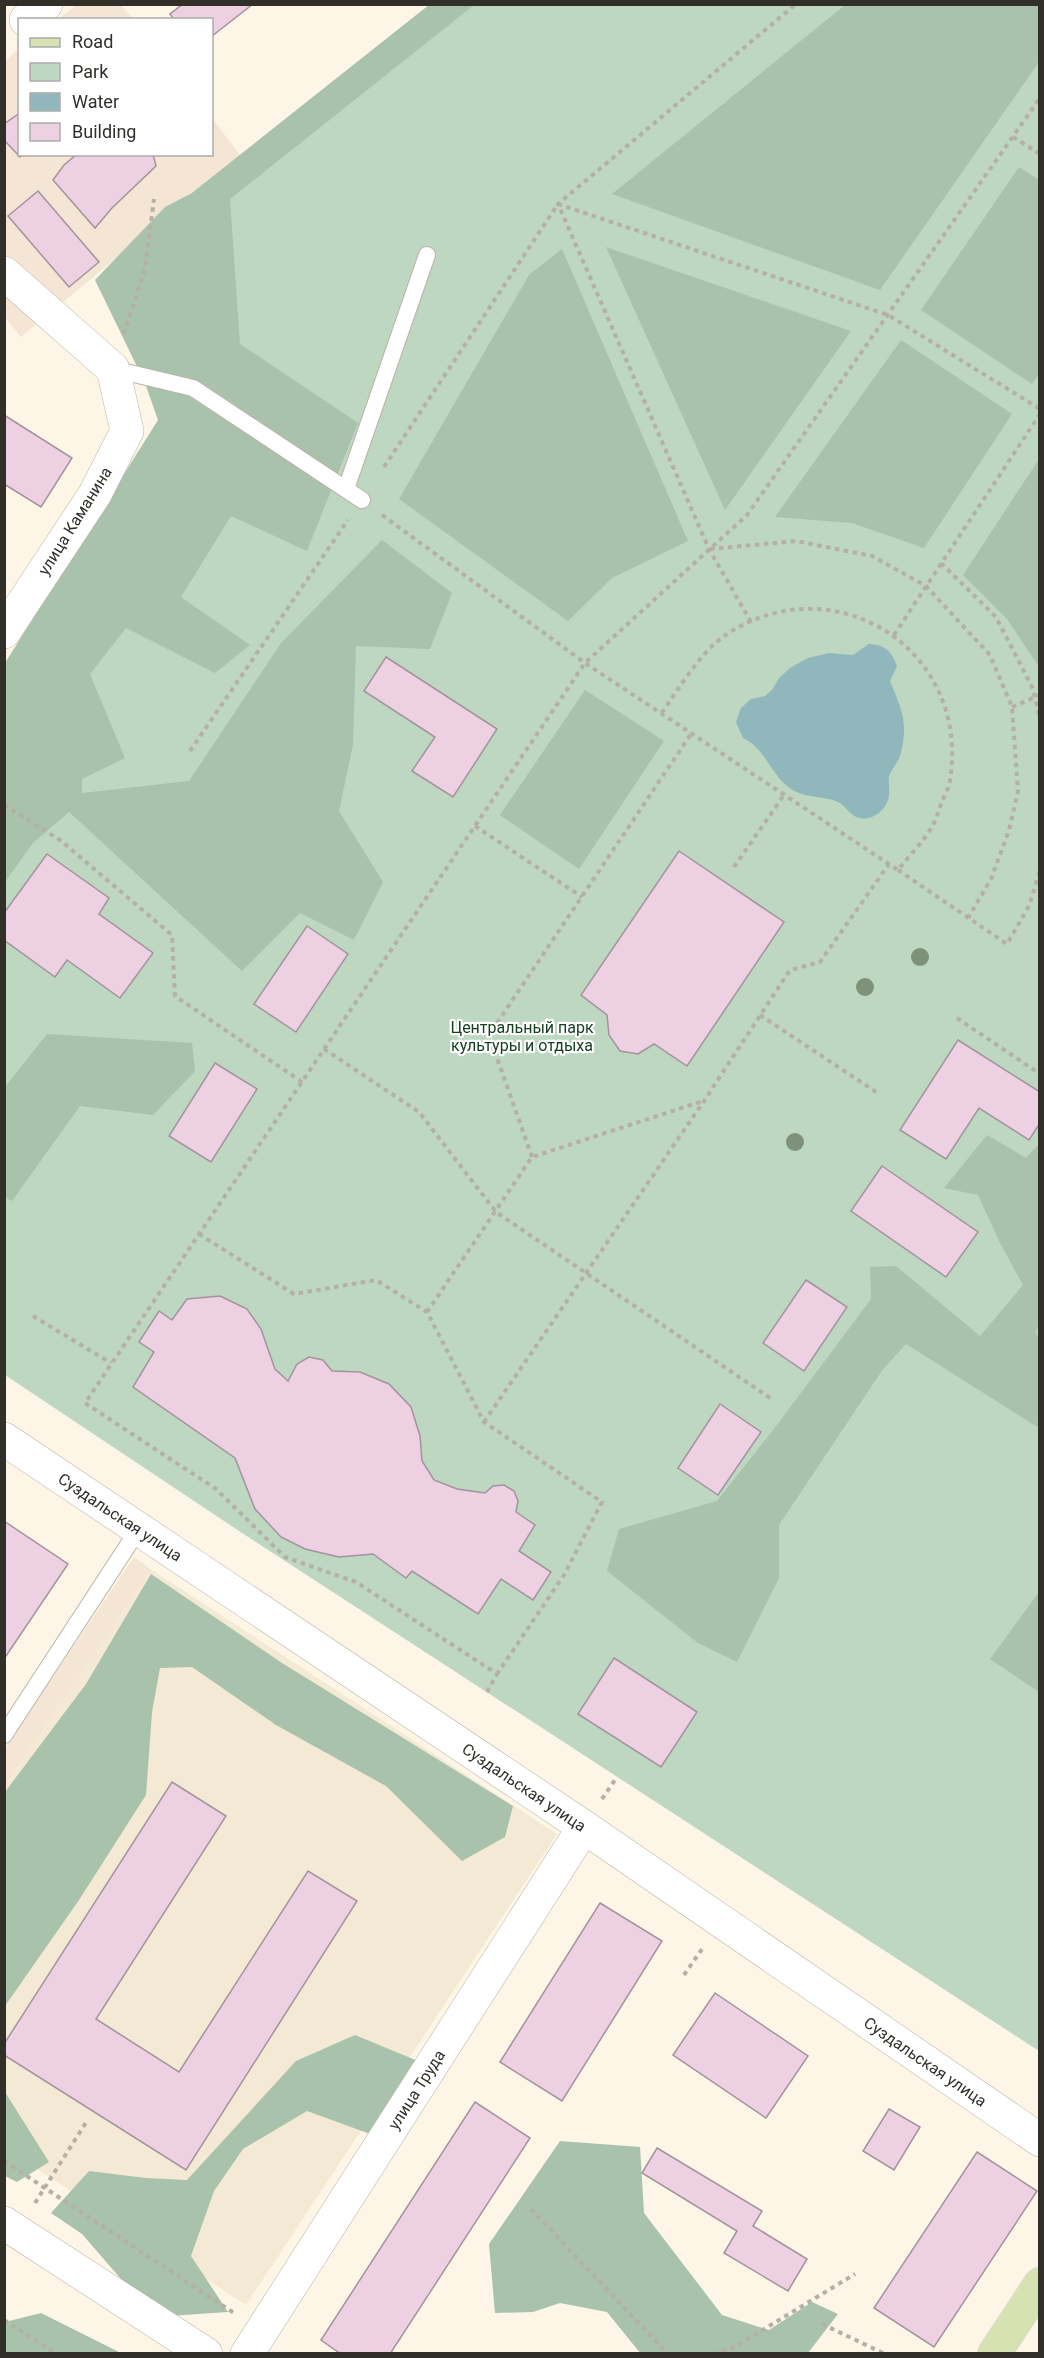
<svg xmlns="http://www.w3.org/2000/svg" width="1044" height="2358" font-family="Roboto,sans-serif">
<rect width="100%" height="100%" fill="#fdf5e6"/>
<g fill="#f5e5d4">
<path d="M78 4 121 5 133 19H58Z"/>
<path d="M19 49 20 154H212V118L240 155 21 337 5 317V61Z"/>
<path d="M134 1557 152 1570 6 1785 5 1748Z"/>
</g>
<path fill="#f4e9d4" d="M152 1570 557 1834 246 2305 5 2148V1787Z"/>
<path fill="#bdd7c1" d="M429 5H1039V2051L239 1531 5 1375 4 698 163 445 192 193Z"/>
<g fill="#a8c2ac">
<path d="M429 5H474L230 199 240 344 358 423 307 551 231 516 181 597 250 645 215 673 126 628 90 674 125 758 82 779V793L189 781 281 643 382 540 452 593 430 649 356 646 353 745 339 811 383 882 354 940 300 913 242 971 69 812 33 843 5 882V663L158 420 145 383 95 280 165 207 192 193Z"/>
<path d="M845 5H1039V62L880 290 612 194Z"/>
<path d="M1019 167 1039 180 1040 373 1032 384 921 310Z"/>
<path d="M606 247 851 331 725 510Z"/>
<path d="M562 249 688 541 612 578 568 621 399 499 529 275Z"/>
<path d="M901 340 1012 414 924 548 852 523 775 517Z"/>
<path d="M1039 459H1040L1039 667 1007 619 963 575Z"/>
<path d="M585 690 664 741 579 869 500 815Z"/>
<path d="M47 1034 192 1043 195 1071 153 1115 80 1106 12 1201 5 1197V1087Z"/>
<path d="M987 1135 1026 1158 1039 1144 1040 1323 1035 1333 1040 1338 1039 1428 906 1344 883 1369 779 1525V1578L737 1662 698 1643 607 1571 619 1529 717 1501 777 1425 871 1299 870 1267 896 1266 980 1336 1023 1285 999 1241 978 1195 944 1188Z"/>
<path d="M151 1574 282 1663 513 1806 505 1837 462 1861 386 1786 276 1725 192 1667 160 1668 152 1712 146 1795 79 1900 5 2006V1792L86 1684Z"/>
<path d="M1039 1592V1692L990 1659Z"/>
<path d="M355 2035 425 2064 384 2139 307 2111 243 2149 214 2191 191 2256 228 2312 154 2317 82 2234 51 2213 89 2171 146 2178 187 2180 296 2061Z"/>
<path d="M5 2092 49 2162 17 2182 5 2176Z"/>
<path d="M560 2141 640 2147 644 2213 722 2315 769 2330 812 2302 838 2314 808 2353 641 2354 607 2312 560 2303 533 2312 495 2313 489 2244Z"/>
<path d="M41 2313 117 2351 119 2353H5V2322Z"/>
</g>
<path fill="#90b7bc" d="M869 644C885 645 891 650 897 666L890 681C902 710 909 724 900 756 898 763 891 769 889 776 888 782 890 789 889 795 888 808 874 821 860 818 851 817 846 806 838 802 822 795 805 799 790 788 770 774 766 749 743 738L736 722 741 708 751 699 765 696 772 690 779 678 790 668 808 658 829 653 853 655Z"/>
<g fill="#eed0e3" stroke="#a2949d" stroke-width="1.5">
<path d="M183 4H253L212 36V20H174L170 14Z"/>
<path d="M20 113V154H24L20 157 4 140V124Z"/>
<path d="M77 154H153L156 166 112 208 95 228 53 180 64 165Z"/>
<path d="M38 191 99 262 69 287 8 216Z"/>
<path d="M4 415 72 458 41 507 4 484Z"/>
<path d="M386 657 497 729 453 797 412 771 435 737 364 691Z"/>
<path d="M679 851 784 922 687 1066 654 1044 638 1054 620 1051 609 1035 607 1015 581 995Z"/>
<path d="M47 854 109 898 99 914 153 953 120 998 67 960 55 977 4 940V913Z"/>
<path d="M307 926 348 954 296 1032 254 1004Z"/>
<path d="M958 1040 1040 1092V1123L1029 1140 979 1108 946 1159 900 1130Z"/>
<path d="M215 1063 257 1089 211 1162 169 1136Z"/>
<path d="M882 1166 978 1232 946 1277 851 1211Z"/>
<path d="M806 1280 847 1307 804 1371 763 1343Z"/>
<path d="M220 1296 247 1309 261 1329 275 1369 288 1381 297 1364 309 1357 323 1360 332 1371 360 1372 389 1384 411 1407 420 1436 422 1461 434 1480 457 1489 485 1493 493 1486 504 1485 514 1491 518 1501 516 1512 535 1525 519 1551 551 1572 533 1600 501 1579 478 1614 412 1571 406 1578 373 1554 339 1557 305 1549 281 1537 255 1509 235 1458 133 1387 154 1352 139 1342 159 1311 172 1320 187 1299Z"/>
<path d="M720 1404 761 1432 718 1495 678 1468Z"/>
<path d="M4 1521 68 1564 4 1659Z"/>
<path d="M614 1658 697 1712 661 1767 578 1714Z"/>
<path d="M172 1782 226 1816 96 2019 179 2072 308 1871 357 1901 186 2170 4 2055V2044Z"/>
<path d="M600 1903 662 1941 562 2101 500 2062Z"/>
<path d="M715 1993 808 2056 766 2118 673 2055Z"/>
<path d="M475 2102 530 2138 390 2354H341L321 2340Z"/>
<path d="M889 2109 920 2127 894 2170 863 2151Z"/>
<path d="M657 2148 762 2211 753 2226 807 2259 788 2291 724 2253 737 2231 642 2173Z"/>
<path d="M977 2152 1037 2191 934 2347 874 2308Z"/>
</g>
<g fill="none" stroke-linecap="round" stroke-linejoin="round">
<defs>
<g id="lane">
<path d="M113 369 193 388 362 500"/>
<path d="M346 489 427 255"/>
<path d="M4 1735 138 1530"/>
</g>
<g id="street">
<path d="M26 20 46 4"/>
<path d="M4 273 113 369 127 431 95 494 4 632"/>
<path id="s1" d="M4 1439 584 1827 1040 2140"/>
<path d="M4 2223 206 2354"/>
<path id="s2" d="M247 2354 584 1827"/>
</g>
<path id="primary" d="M994 2354 1040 2284"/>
</defs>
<use href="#lane" stroke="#bbb3a5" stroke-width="18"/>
<use href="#street" stroke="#bbb3a5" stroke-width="34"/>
<use href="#primary" stroke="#dadad8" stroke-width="34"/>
<g stroke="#b6b0a4" stroke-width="4" stroke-dasharray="4.5 4.5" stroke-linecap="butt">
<path d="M1013 137 1040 154"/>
<path d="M124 334 145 269 154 199"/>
<path d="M384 467 558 204 888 315 1040 409"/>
<path d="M382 515 585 663 898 870C909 856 923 842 932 827 936 819 939 810 942 801 945 795 949 787 950 780 971 649 833 562 724 636 701 652 677 691 661 714"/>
<path d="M710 549 796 541 872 556 926 586 990 655 1012 707 1018 792 1009 830 991 879 968 918"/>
<path d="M941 563 996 617 1033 689 1040 718"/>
<path d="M751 622 709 549 558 204 796 4"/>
<path d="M894 635 1040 414"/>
<path d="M1012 707 1040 695"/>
<path d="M190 751 348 520"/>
<path d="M4 805 60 840 172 935 175 996 302 1082"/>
<path d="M475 826 582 897"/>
<path d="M734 867 784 795"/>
<path d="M898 870 1007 944 1029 906 1040 871"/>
<path d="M760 1015 876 1092"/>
<path d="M957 1018 1040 1074"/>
<path d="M324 1049 419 1112 496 1212 773 1400"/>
<path d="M532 1157 489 1035 691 734"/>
<path d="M199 1234 294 1294 376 1280 427 1312 484 1422 602 1502 564 1575 497 1674"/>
<path d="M427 1312 532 1157 703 1101"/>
<path d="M33 1316 111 1363"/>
<path d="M484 1422 704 1101 790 970 820 962 889 864"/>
<path d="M487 1692 497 1674 356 1582 285 1557 216 1489 85 1403 585 663 747 515 1040 98"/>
<path d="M602 1799 617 1777"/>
<path d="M684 1975 702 1949"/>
<path d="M4 2161 234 2313"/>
<path d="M35 2203 87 2121"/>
<path d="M531 2209 668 2354"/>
<path d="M4 2320 57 2354"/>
<path d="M822 2324 885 2354"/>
<path d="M713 2354 733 2348 855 2274"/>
</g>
<use href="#lane" stroke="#fff" stroke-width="16"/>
<use href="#street" stroke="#fff" stroke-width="33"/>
<use href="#primary" stroke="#d7e2b3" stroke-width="33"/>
</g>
<g fill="#7e9179">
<circle cx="920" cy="957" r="9"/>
<circle cx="865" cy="987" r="9"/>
<circle cx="795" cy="1142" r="9"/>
</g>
<g text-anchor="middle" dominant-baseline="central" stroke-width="4.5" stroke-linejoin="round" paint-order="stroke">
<g font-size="16" fill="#322f29" stroke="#fff">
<text transform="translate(75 521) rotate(-58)">улица Каманина</text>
<text stroke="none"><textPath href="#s1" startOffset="140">Суздальская улица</textPath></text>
<text stroke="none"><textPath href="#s1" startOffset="626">Суздальская улица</textPath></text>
<text stroke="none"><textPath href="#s1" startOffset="1112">Суздальская улица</textPath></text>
<text stroke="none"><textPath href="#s2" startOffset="314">улица Труда</textPath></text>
</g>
<g font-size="16" fill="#164020" stroke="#fff">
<text x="522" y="1027">Центральный парк<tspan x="522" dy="18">культуры и отдыха</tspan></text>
</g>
</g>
<rect width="1044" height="2358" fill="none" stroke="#322f29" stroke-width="12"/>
<rect x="18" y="18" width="195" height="138" fill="#ffffff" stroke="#adaca9" stroke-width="1.5"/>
<rect x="30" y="38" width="30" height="9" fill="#d7e2b3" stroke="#adaca9" stroke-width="1.5"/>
<text x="72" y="48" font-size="18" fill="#322f29">Road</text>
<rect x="30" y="63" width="30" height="18" fill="#bdd7c1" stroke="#adaca9" stroke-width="1.5"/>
<text x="72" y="78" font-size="18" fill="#322f29">Park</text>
<rect x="30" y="93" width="30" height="18" fill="#90b7bc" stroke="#adaca9" stroke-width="1.5"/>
<text x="72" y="108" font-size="18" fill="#322f29">Water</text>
<rect x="30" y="123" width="30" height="18" fill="#eed0e3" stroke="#adaca9" stroke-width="1.5"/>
<text x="72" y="138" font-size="18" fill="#322f29">Building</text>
</svg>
